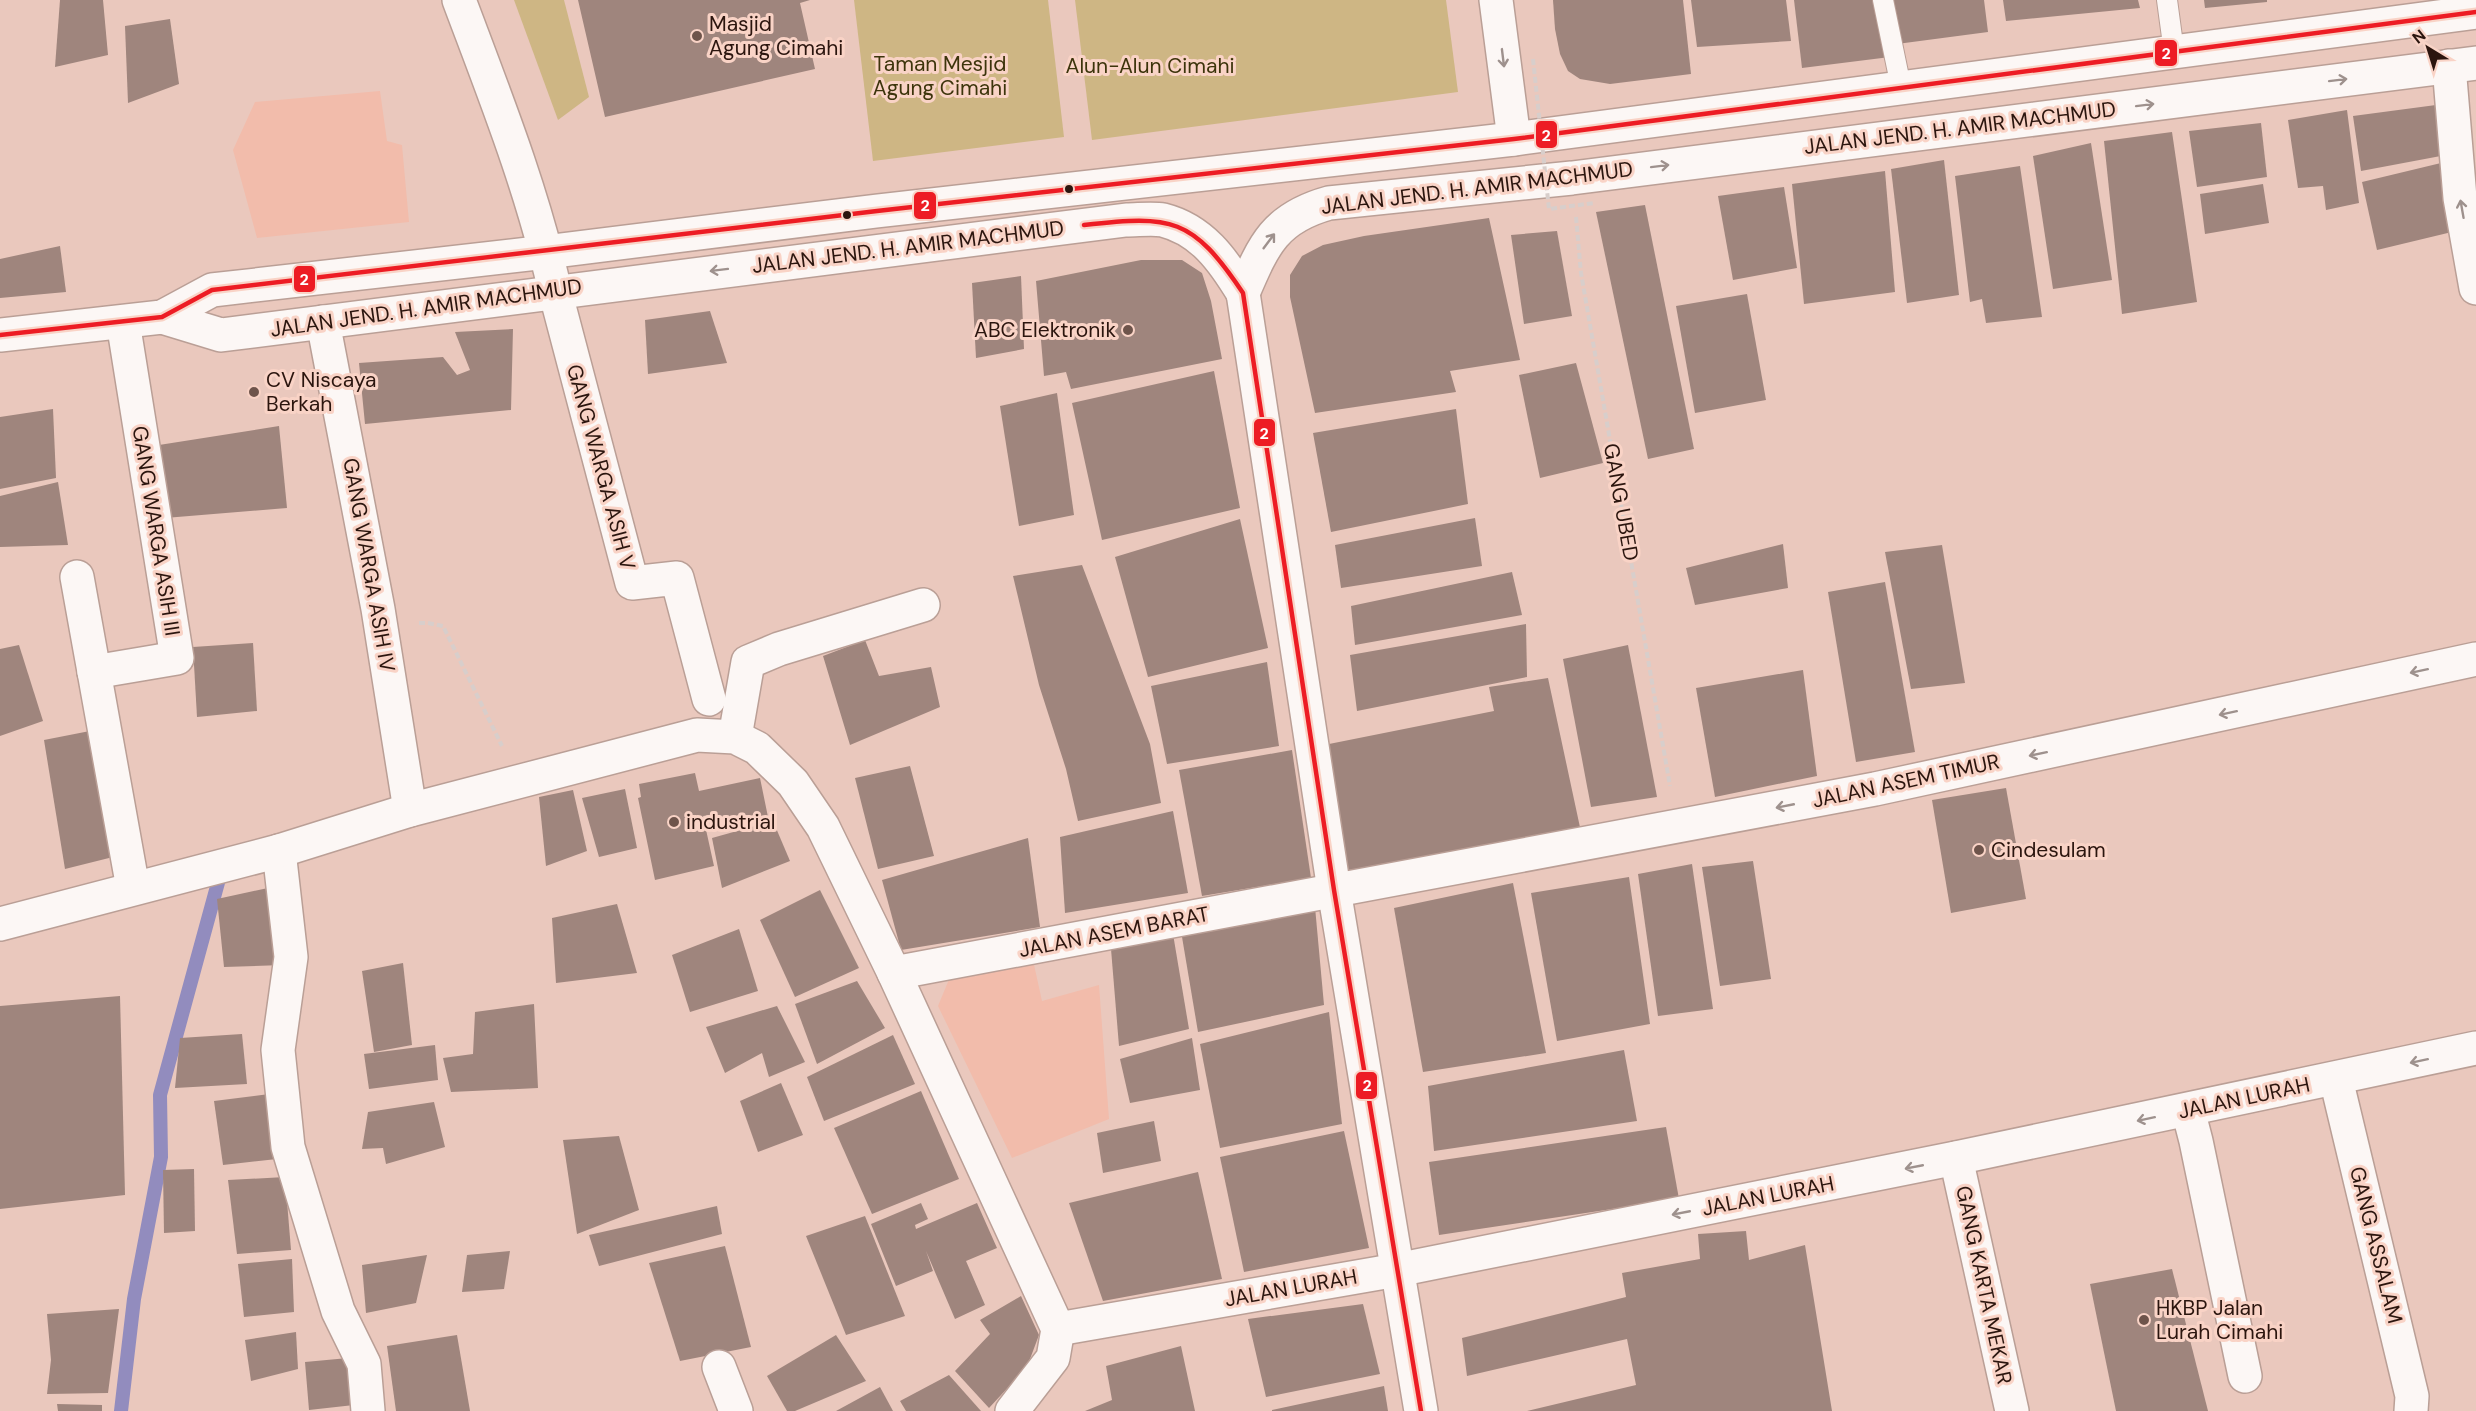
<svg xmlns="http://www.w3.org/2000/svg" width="2476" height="1411" font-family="'DM Sans',sans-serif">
<rect width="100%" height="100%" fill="#eac8bd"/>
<g fill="#f2bcab">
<path d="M380 91 387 141 402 145 409 222 257 238 233 150 255 102Z"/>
<path d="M1033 960 1042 1001 1099 985 1109 1119 1012 1158 938 1006 950 977Z"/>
</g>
<g fill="#ceb684">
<path d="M514 0H564L589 97 558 120Z"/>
<path d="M854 0H1048L1064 137 873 161Z"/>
<path d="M1075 0H1446L1458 92 1092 140Z"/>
</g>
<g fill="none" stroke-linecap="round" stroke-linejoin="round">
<path stroke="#928cbe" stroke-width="14" d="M121 1411 134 1299 161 1157 160 1095 219 879"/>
</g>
<g fill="#9f857d">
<path d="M60 0H103L108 55 55 67Z"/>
<path d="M578 0H810L800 3 815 69 605 117Z"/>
<path d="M1553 0H1683L1691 74 1610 84 1580 79 1568 71 1560 54 1555 29Z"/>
<path d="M1691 0H1786L1791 41 1697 47Z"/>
<path d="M1794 0H1878L1890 57 1802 68Z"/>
<path d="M1888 0H1984L1988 32 1897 44Z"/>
<path d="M2003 0H2138L2140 8 2006 21Z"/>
<path d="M2204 0H2267V2L2205 8Z"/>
<path d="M170 19 179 84 128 103 125 26Z"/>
<path d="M2436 105 2446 155 2361 171 2353 116Z"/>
<path d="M2347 110 2359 203 2326 210 2323 186 2298 188 2288 120Z"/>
<path d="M2261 123 2267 177 2197 187 2189 131Z"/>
<path d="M2172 132 2197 302 2122 314 2104 141Z"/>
<path d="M2091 143 2112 280 2053 289 2033 156Z"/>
<path d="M1944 160 1959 295 1907 303 1891 169Z"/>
<path d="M2441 163 2456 231 2377 250 2362 182Z"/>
<path d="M2020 166 2042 317 1986 323 1982 299 1970 302 1955 176Z"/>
<path d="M1885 171 1895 292 1804 304 1792 184Z"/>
<path d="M2263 184 2269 223 2205 234 2200 194Z"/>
<path d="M1784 187 1797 268 1733 280 1718 196Z"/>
<path d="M1645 205 1694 449 1648 459 1596 212Z"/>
<path d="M1489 218 1520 360 1450 371 1456 392 1315 413 1290 297V275L1302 256 1323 245 1364 236Z"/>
<path d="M1557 231 1572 316 1524 324 1511 235Z"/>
<path d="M60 246 66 292 0 298V259Z"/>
<path d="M1141 260H1182L1202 273 1211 301 1222 359 1071 389 1066 372 1044 376 1036 281Z"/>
<path d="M1021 276 1024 349 976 358 972 283Z"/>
<path d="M1747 294 1766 400 1695 413 1676 306Z"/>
<path d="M710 311 727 363 648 374 645 320Z"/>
<path d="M513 329 511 410 365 424 359 363 443 357 457 375 470 370 455 332Z"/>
<path d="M1576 363 1603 463 1540 478 1519 375Z"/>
<path d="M1214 371 1240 508 1102 540 1072 403Z"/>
<path d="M1057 393 1074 515 1019 526 1000 406Z"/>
<path d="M53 409 56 478 0 489V417Z"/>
<path d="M1456 409 1468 504 1331 532 1313 433Z"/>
<path d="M279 426 287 508 165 518 159 445Z"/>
<path d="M58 482 68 545 0 547V496Z"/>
<path d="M1475 518 1482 566 1341 588 1335 545Z"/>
<path d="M1240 519 1268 648 1148 677 1115 557Z"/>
<path d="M1783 544 1788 588 1695 605 1686 568Z"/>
<path d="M1942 545 1965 683 1911 689 1885 552Z"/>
<path d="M1082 565 1150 744 1161 803 1078 821 1066 769 1039 685 1013 576Z"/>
<path d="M1512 572 1522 615 1355 645 1351 606Z"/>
<path d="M1885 582 1915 752 1856 762 1828 592Z"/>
<path d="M1526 624 1527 677 1357 711 1350 655Z"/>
<path d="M865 640 879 676 931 667 940 707 850 745 823 656Z"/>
<path d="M253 643 257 711 197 717 193 647Z"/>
<path d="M19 645 43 721 0 736V649Z"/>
<path d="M1628 645 1657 797 1591 807 1563 659Z"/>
<path d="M1267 662 1279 746 1167 764 1151 686Z"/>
<path d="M1803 670 1817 776 1715 797 1696 688Z"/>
<path d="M1548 678 1581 832 1343 871 1319 746 1494 711 1489 687Z"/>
<path d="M95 730 121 855 65 869 44 740Z"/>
<path d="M1292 750 1311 878 1202 896 1179 770Z"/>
<path d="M910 766 934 856 878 869 855 778Z"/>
<path d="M695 773 699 791 760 778 768 817 720 827 717 814 703 816 714 866 655 880 638 798 641 797 639 784Z"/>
<path d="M2006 788 2026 899 1951 913 1932 800Z"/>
<path d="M625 789 637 848 599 857 582 798Z"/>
<path d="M573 790 587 851 546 866 539 797Z"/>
<path d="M1173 811 1188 893 1065 913 1060 837Z"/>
<path d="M773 821 790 861 722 888 712 838Z"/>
<path d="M1028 838 1040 927 901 950 882 880Z"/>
<path d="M1753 861 1771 979 1720 986 1702 867Z"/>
<path d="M1692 864 1713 1009 1658 1016 1638 874Z"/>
<path d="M1629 877 1650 1024 1557 1041 1531 893Z"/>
<path d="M1513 883 1546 1053 1423 1072 1394 908Z"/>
<path d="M268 888 283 965 224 967 217 899Z"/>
<path d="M820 890 859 968 795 997 760 920Z"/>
<path d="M617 904 637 973 556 983 552 918Z"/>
<path d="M1315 907 1324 1005 1198 1032 1181 931Z"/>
<path d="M739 929 758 991 690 1012 672 955Z"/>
<path d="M1173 934 1189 1029 1119 1046 1111 949Z"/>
<path d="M403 963 412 1045 374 1052 362 971Z"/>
<path d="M857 981 885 1028 817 1064 795 1004Z"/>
<path d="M120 996 125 1195 0 1209V1006Z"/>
<path d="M534 1004 538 1088 451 1092 443 1058 473 1054 475 1012Z"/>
<path d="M777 1006 805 1062 769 1077 762 1053 725 1073 706 1027Z"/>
<path d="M1329 1012 1342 1124 1220 1148 1200 1044Z"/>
<path d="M242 1034 247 1084 175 1088 180 1038Z"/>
<path d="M893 1035 915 1084 824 1121 807 1077Z"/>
<path d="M1192 1038 1200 1090 1130 1103 1120 1059Z"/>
<path d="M435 1045 438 1080 369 1089 364 1054Z"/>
<path d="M1624 1050 1637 1121 1434 1151 1428 1086Z"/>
<path d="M781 1083 803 1135 758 1152 740 1101Z"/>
<path d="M921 1091 959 1179 872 1214 834 1128Z"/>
<path d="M277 1093V1159L223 1165 214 1101Z"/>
<path d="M434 1102 445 1147 386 1164 383 1148 362 1149 368 1112Z"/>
<path d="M1154 1121 1161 1161 1103 1173 1097 1133Z"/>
<path d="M1666 1127 1679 1199 1439 1235 1429 1162Z"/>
<path d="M1344 1131 1369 1248 1244 1272 1220 1157Z"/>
<path d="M619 1136 639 1210 577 1234 563 1140Z"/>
<path d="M194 1169 195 1231 164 1233 163 1170Z"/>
<path d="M1198 1172 1222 1279 1103 1301 1069 1203Z"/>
<path d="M285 1177 291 1250 237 1254 228 1180Z"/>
<path d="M921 1203 928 1219 915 1225 916 1229 977 1203 997 1248 966 1261 985 1305 955 1319 926 1251 933 1271 896 1286 871 1224Z"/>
<path d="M717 1206 722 1234 599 1266 589 1235Z"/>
<path d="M865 1216 905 1316 846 1335 806 1236Z"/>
<path d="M1746 1231 1749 1260 1805 1245 1832 1411H1527L1636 1385 1627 1339 1467 1376 1462 1338 1626 1297 1622 1273 1700 1259 1698 1234Z"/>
<path d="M725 1246 751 1347 680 1361 649 1263Z"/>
<path d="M510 1251 504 1289 462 1292 467 1255Z"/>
<path d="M427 1255 416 1303 366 1313 362 1265Z"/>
<path d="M292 1259 294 1312 244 1317 238 1264Z"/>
<path d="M2172 1269 2208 1411H2116L2090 1284Z"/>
<path d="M1021 1296 1039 1335 1027 1367 989 1408 955 1371 990 1334 980 1320Z"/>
<path d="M1363 1304 1380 1374 1266 1397 1248 1319Z"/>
<path d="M119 1309 108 1393 47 1394 51 1360 47 1314Z"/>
<path d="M296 1332 298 1369 251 1381 245 1340Z"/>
<path d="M457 1335 470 1411H396L387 1346Z"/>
<path d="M836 1335 866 1381 795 1411H787L767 1376Z"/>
<path d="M1181 1346 1195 1411H1085L1112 1400 1106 1366Z"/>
<path d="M359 1357 363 1404 309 1410 305 1362Z"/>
<path d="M949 1375 981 1411H906L900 1401Z"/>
<path d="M1384 1386 1388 1411H1272V1410Z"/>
<path d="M880 1387 893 1411H836Z"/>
<path d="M57 1404 102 1405V1411H58Z"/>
</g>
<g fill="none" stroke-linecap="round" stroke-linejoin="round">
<defs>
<g id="lane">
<path d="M1883 0 1901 87"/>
<path d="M2167 0 2174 52"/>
</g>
<g id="street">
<path d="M1496 0 1514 139"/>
<path d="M2449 66 2460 198 2476 288"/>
<path d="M555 291 632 583 677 578 709 699"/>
<path d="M323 322 378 609 410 810"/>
<path d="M77 577 133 888"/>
<path d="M94 672 177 658 123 322"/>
<path d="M735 737 748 662 779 649 923 605"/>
<path d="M279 851 291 957 278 1050 288 1147 338 1311 364 1364 368 1411"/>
<path d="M0 924 279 851 410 810 697 735 735 737 757 748 793 783 823 827 894 973 1058 1329 1053 1358 1012 1411"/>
<path d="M894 973 1875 789 2476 659"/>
<path d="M2336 1079 2412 1396 2411 1411"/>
<path d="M2188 1110 2196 1141 2245 1376"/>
<path d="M1956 1158 2012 1411"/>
<path d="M1058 1329 1397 1270"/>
<path d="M719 1367 736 1411"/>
</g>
<path id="secondary" d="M1397 1270 1956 1158 2476 1048"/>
<g id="primary">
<path d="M459 0C495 96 533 191 555 291"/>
<path d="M1243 293 1334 890 1421 1411"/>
</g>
<g id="highway">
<path d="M1243 293C1264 244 1275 218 1329 203L1572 178 2476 63"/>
<path d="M162 317 221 335 1126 220C1138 220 1152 218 1163 220 1202 230 1223 260 1243 293"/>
<path d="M0 335 162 317 212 290 546 252 877 211 1514 139 2476 12"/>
</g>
</defs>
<use href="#lane" stroke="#ba9f96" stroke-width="22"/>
<use href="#street" stroke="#ba9f96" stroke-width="36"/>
<use href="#secondary" stroke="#ba9f96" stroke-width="36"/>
<use href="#primary" stroke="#ba9f96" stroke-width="36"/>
<use href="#highway" stroke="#ba9f96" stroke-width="36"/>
<g stroke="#d8cecb" stroke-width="4" stroke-dasharray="6 3" stroke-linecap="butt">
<path d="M1576 217 1581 273 1670 786"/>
<path d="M419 623H428L443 626 502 746"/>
</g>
<use href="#lane" stroke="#fcf7f5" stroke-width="20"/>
<use href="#street" stroke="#fcf7f5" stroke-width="33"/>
<use href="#secondary" stroke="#fcf7f5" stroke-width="33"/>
<use href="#primary" stroke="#fcf7f5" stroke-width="33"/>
<use href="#highway" stroke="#fcf7f5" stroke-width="33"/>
<path stroke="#d8cecb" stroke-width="4" stroke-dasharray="6 3" stroke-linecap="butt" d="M1533 59 1549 209 1594 203"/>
<defs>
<g id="bus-1">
<path d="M1084 225C1172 215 1192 217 1243 293L1334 890 1421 1411"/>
<path d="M0 335 162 317 212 290 877 211 1514 139 2476 12"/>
</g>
</defs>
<use href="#bus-1" stroke="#f9d3c6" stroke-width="9"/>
<use href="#bus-1" stroke="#ed1c24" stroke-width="4.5"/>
</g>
<defs><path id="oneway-shaft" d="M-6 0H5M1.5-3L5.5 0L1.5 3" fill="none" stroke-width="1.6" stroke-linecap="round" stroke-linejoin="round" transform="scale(1.5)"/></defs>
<g stroke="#9e918d">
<use href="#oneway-shaft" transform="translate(1503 58) rotate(83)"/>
<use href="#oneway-shaft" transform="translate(2338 80) rotate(-7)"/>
<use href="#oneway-shaft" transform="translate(2145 105) rotate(-7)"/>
<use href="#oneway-shaft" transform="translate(1660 166) rotate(-7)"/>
<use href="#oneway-shaft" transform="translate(2462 209) rotate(-100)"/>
<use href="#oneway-shaft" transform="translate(1269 241) rotate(-53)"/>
<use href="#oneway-shaft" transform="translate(719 270) rotate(173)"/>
<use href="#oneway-shaft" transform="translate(2419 671) rotate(168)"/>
<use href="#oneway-shaft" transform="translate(2228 713) rotate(168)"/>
<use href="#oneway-shaft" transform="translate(2038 754) rotate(168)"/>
<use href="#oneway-shaft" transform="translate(1785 806) rotate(169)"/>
<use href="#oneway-shaft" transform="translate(2419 1061) rotate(168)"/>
<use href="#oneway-shaft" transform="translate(2146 1119) rotate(168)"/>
<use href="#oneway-shaft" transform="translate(1914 1167) rotate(169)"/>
<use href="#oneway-shaft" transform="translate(1681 1213) rotate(169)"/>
</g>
<g fill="#6e544b" stroke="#f9d3c6" stroke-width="2">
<circle cx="697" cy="36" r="6"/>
<circle cx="1128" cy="330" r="6"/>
<circle cx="254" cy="392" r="6"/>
<circle cx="674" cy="822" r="6"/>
<circle cx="1979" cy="850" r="6"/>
<circle cx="2144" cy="1320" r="6"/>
</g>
<g fill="#2b150e" stroke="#f9d3c6" stroke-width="2">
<circle cx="1069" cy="189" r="5"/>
<circle cx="847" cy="215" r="5"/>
</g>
<g text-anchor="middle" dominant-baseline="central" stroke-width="6" stroke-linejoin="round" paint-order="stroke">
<g font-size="21" fill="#2b150e" stroke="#f9d3c6" text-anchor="start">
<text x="709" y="24">Masjid<tspan x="709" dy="24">Agung Cimahi</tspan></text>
<text x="1116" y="330" text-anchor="end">ABC Elektronik</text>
<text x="266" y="380">CV Niscaya<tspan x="266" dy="24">Berkah</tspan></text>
<text x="686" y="822">industrial</text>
<text x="1991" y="850">Cindesulam</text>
<text x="2156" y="1308">HKBP Jalan<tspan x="2156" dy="24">Lurah Cimahi</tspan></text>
</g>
<g font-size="21" fill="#3c340b" stroke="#f9d3c6">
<text x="940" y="64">Taman Mesjid<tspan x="940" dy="24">Agung Cimahi</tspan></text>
<text x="1150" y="66">Alun-Alun Cimahi</text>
</g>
<g font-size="21" fill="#2b150e" stroke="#f9d3c6">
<text transform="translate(1960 128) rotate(-7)">JALAN JEND. H. AMIR MACHMUD</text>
<text transform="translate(1477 188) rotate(-7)">JALAN JEND. H. AMIR MACHMUD</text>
<text transform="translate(908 247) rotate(-7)">JALAN JEND. H. AMIR MACHMUD</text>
<text transform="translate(426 308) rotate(-8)">JALAN JEND. H. AMIR MACHMUD</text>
<text transform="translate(601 467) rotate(75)">GANG WARGA ASIH V</text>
<text transform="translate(1621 502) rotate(80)">GANG UBED</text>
<text transform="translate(156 531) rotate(81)">GANG WARGA ASIH III</text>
<text transform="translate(369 565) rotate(80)">GANG WARGA ASIH IV</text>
<text transform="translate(1906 781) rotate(-12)">JALAN ASEM TIMUR</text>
<text transform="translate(1114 932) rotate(-11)">JALAN ASEM BARAT</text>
<text transform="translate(2244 1098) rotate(-12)">JALAN LURAH</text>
<text transform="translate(1768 1196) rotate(-11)">JALAN LURAH</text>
<text transform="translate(2376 1245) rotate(76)">GANG ASSALAM</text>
<text transform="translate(1984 1285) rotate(78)">GANG KARTA MEKAR</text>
<text transform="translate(1291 1288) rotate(-10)">JALAN LURAH</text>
</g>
</g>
<g stroke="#f9d3c6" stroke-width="2">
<rect x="2154" y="39" width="24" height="28" rx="6" fill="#ed1c24"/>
<rect x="1535" y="120" width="23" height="29" rx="6" fill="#ed1c24"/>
<rect x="913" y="191" width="24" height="29" rx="6" fill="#ed1c24"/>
<rect x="293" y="265" width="23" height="28" rx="6" fill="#ed1c24"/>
<rect x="1253" y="418" width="23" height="29" rx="6" fill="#ed1c24"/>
<rect x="1355" y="1071" width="23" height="29" rx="6" fill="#ed1c24"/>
</g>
<g font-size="16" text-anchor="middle" font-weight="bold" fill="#fff">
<text x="2166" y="59">2</text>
<text x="1546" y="141">2</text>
<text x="925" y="211">2</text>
<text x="304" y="285">2</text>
<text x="1264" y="439">2</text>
<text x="1367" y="1091">2</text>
</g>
<g transform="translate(2428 48) rotate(322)" stroke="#f9d3c6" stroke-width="4.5" paint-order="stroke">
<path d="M0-4.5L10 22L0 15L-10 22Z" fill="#2b150e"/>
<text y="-9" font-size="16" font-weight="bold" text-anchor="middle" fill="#2b150e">N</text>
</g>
</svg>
